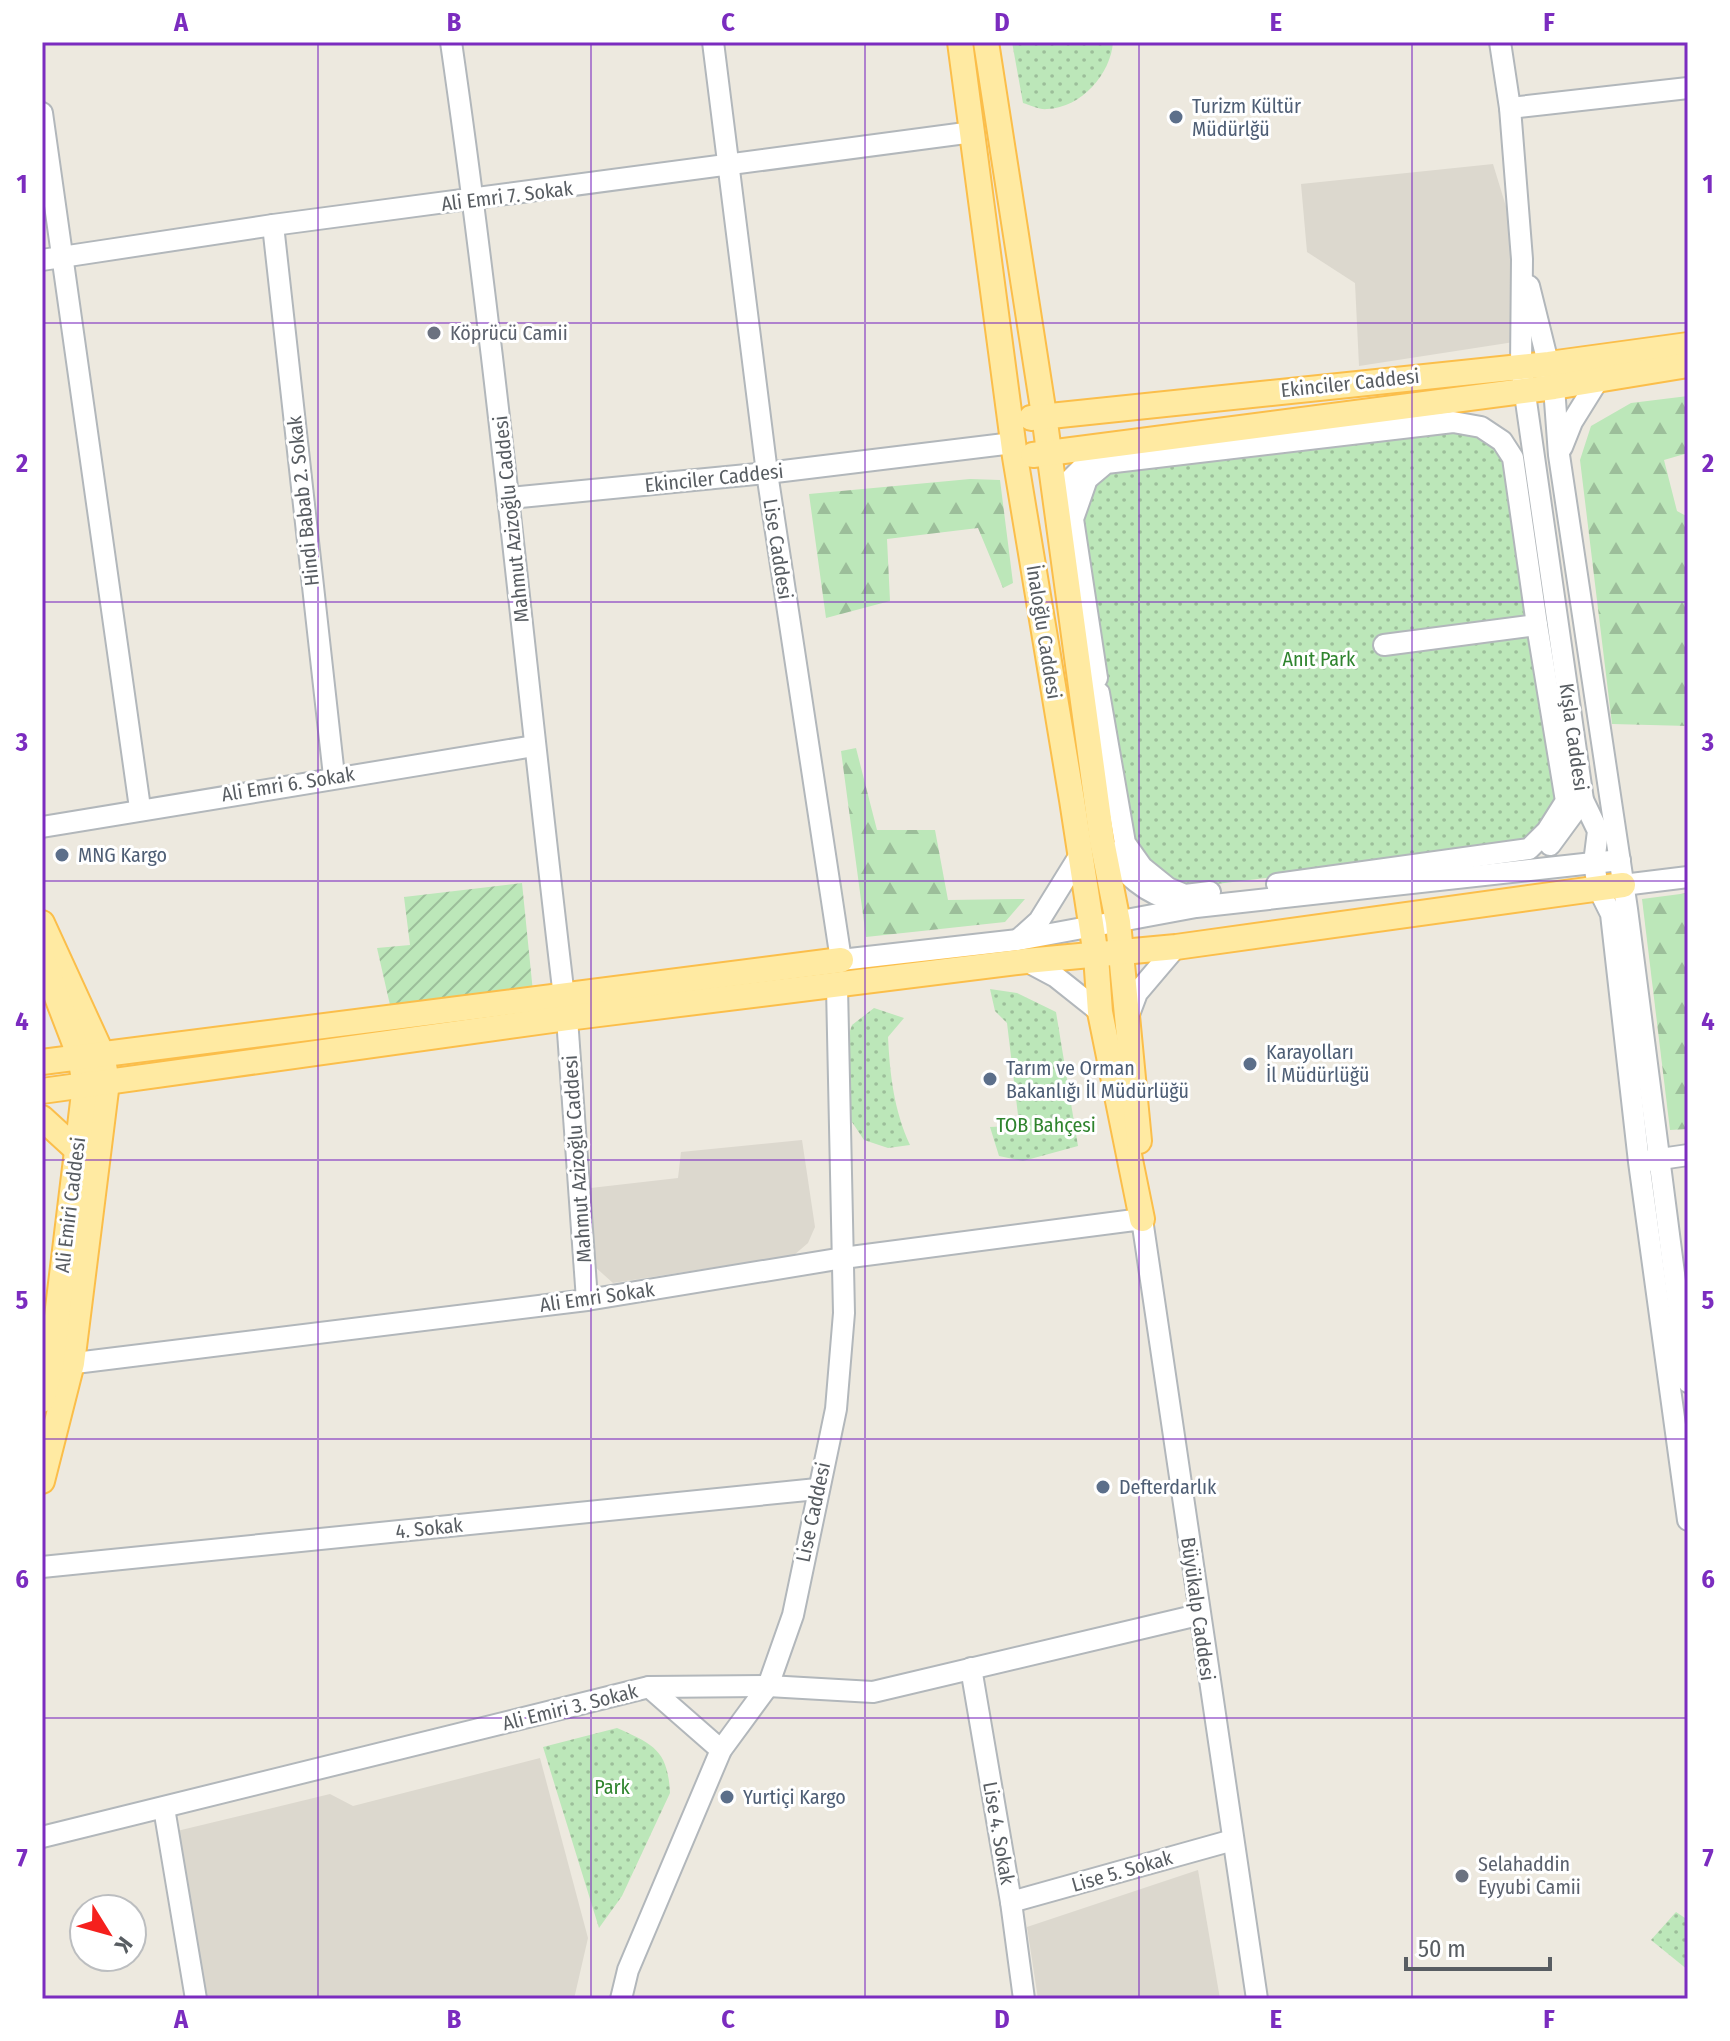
<svg xmlns="http://www.w3.org/2000/svg" width="1730" height="2041" font-family="'Fira Sans Condensed',sans-serif">
<defs>
<pattern id="grass-dots" width="8" height="8" patternUnits="userSpaceOnUse" patternTransform="scale(2)"><rect width="8" height="8" fill="#bce7b9"/><path d="M2 2h.1M6 6h.1" fill="none" stroke="#9cbe9a" stroke-width="1.8" stroke-linecap="round"/></pattern>
<pattern id="forest-firs" width="22" height="20" patternUnits="userSpaceOnUse" patternTransform="scale(2)"><rect width="22" height="20" fill="#bce7b9"/><path d="M5 1l3.5 6h-7zM16 11l3.5 6h-7z" fill="#9cbe9a"/></pattern>
<pattern id="garden-furrows" width="10" height="10" patternUnits="userSpaceOnUse" patternTransform="scale(2)"><rect width="10" height="10" fill="#bce7b9"/><path d="M-1 1l2-2M0 10L10 0M9 11l2-2" fill="none" stroke="#9cbe9a"/></pattern>
</defs>
<rect width="100%" height="100%" fill="#ede9df"/>
<g fill="#dcd8ce">
<path d="M1493 164 1522 259 1514 342 1359 366 1355 283 1307 252 1301 184Z"/>
<path d="M802 1140 815 1227 808 1243 794 1255 613 1283 594 1266 582 1189 678 1178 681 1152Z"/>
<path d="M540 1758 588 1938 574 1999H206L177 1831 330 1794 353 1806Z"/>
<path d="M1198 1870 1220 1999H1038L1027 1927Z"/>
</g>
<g fill="url(#grass-dots)">
<path d="M1012 42H1113C1111 73 1082 108 1047 109 1040 110 1030 105 1023 103Z"/>
<path d="M1476 431 1498 446 1509 466 1559 806 1522 847 1183 888 1153 870 1131 843 1080 519 1087 490 1116 470Z"/>
<path d="M990 989 1017 993 1056 1012 1078 1146 1023 1161 999 1156 990 1127 1011 1126 1018 1115 1007 1023 995 1011Z"/>
<path d="M874 1008 904 1018 888 1037C890 1076 894 1110 910 1145L888 1148 864 1140 846 1113 840 1060 852 1025Z"/>
<path d="M617 1728C653 1744 668 1750 670 1793L622 1896 599 1928 543 1747Z"/>
<path d="M1676 1912 1688 1920V1970L1651 1940Z"/>
</g>
<g fill="url(#forest-firs)">
<path d="M1688 396V453L1664 460 1677 511 1688 517V726L1612 724 1580 460 1591 426 1631 403Z"/>
<path d="M970 479 1000 480 1013 583 1003 588 978 528 887 539 890 601 826 618 809 494Z"/>
<path d="M856 748 877 830H935L948 900 1025 899 1005 922 866 937 841 751Z"/>
<path d="M1688 893V1129L1670 1130 1642 899Z"/>
</g>
<path fill="url(#garden-furrows)" d="M522 883 533 992 390 1005 377 948 410 945 404 897Z"/>
<g fill="none" stroke-linecap="round" stroke-linejoin="round">
<defs>
<g id="minor">
<path d="M451 42C497 359 526 679 564 997"/>
<path d="M713 42 767 473 841 960 1018 940 1196 907 1620 860"/>
<path d="M1500 42 1510 108 1522 259 1521 366 1583 800 1598 831 1594 863 1598 888 1611 914 1639 1162 1688 1520"/>
<path d="M1510 108 1688 88"/>
<path d="M42 113 140 808"/>
<path d="M273 225 334 776"/>
<path d="M42 260 273 225 973 132"/>
<path d="M1529 286 1554 387 1559 455 1627 909 1688 1382"/>
<path d="M1562 447 1572 422 1600 377"/>
<path d="M510 498 767 473 1013 443"/>
<path d="M1056 508 1065 485 1093 457"/>
<path d="M1097 678 1073 519 1087 479 1106 463 1453 422 1481 427 1502 441 1513 458 1537 625"/>
<path d="M1099 693 1125 843 1142 867 1168 888 1185 895 1210 892"/>
<path d="M42 827 534 746"/>
<path d="M1104 845C1126 875 1143 894 1181 903"/>
<path d="M1550 845 1583 800"/>
<path d="M1277 884 1529 849 1547 831 1566 801 1537 625 1384 645"/>
<path d="M1623 885 1688 877"/>
<path d="M1020 938 1039 921 1078 858"/>
<path d="M1026 961 1056 977 1100 1012"/>
<path d="M1128 1017 1137 993 1176 947"/>
<path d="M567 1018 587 1300"/>
<path d="M1647 1161 1688 1155"/>
<path d="M59 1365 587 1300 843 1258 1142 1219 1257 1999"/>
<path d="M42 1567 817 1489"/>
<path d="M971 1668 1011 1902 1024 1999"/>
<path d="M649 1687 721 1750"/>
<path d="M164 1808 196 1999"/>
<path d="M42 1837 649 1687 768 1686 873 1692 1198 1615"/>
<path d="M1011 1902 1233 1840"/>
<path d="M621 1999 628 1970 721 1750 768 1686 793 1615 836 1409 844 1313 837 987"/>
</g>
<g id="major">
<path d="M960 42 1015 457 1072 800 1096 956 1100 1012 1142 1219"/>
<path d="M986 42 1044 415 1102 841 1118 922 1139 1141"/>
<path d="M1031 418 1549 364 1688 345"/>
<path d="M1033 455 1554 387 1688 365"/>
<path d="M42 923 102 1054 107 1082 72 1363 42 1481"/>
<path d="M42 958 80 1057 85 1085 51 1366 42 1400"/>
<path d="M42 1062 841 960"/>
<path d="M42 1091 567 1018 1026 961 1176 947 1623 885"/>
<path d="M42 1118 77 1150"/>
</g>
</defs>
<use href="#minor" stroke="#b2b7bb" stroke-width="24"/>
<use href="#major" stroke="#fbbe4a" stroke-width="28"/>
<use href="#minor" stroke="#fff" stroke-width="20"/>
<use href="#major" stroke="#ffeaa2" stroke-width="24"/>
</g>
<path fill="none" stroke="#7b2cbf" stroke-width="2" stroke-opacity="0.55" d="M318 42V1999M591 42V1999M865 42V1999M1139 42V1999M1412 42V1999M42 323H1688M42 602H1688M42 881H1688M42 1160H1688M42 1439H1688M42 1718H1688"/>
<g fill="#5c6f8a" stroke="#fff" stroke-width="3">
<circle cx="1176" cy="117" r="8"/>
<circle cx="62" cy="855" r="8"/>
<circle cx="1250" cy="1064" r="8"/>
<circle cx="990" cy="1079" r="8"/>
<circle cx="1103" cy="1487" r="8"/>
<circle cx="727" cy="1797" r="8"/>
</g>
<g fill="#6b7280" stroke="#fff" stroke-width="3">
<circle cx="434" cy="333" r="8"/>
<circle cx="1462" cy="1876" r="8"/>
</g>
<g text-anchor="middle" dominant-baseline="central" stroke-width="6" stroke-linejoin="round" paint-order="stroke">
<g font-size="20" fill="#4e5e75" stroke="#fff" text-anchor="start">
<text x="1192" y="106">Turizm Kültür<tspan x="1192" dy="23">Müdürlğü</tspan></text>
<text x="78" y="855">MNG Kargo</text>
<text x="1266" y="1052">Karayolları<tspan x="1266" dy="23">İl Müdürlüğü</tspan></text>
<text x="1006" y="1068">Tarım ve Orman<tspan x="1006" dy="23">Bakanlığı İl Müdürlüğü</tspan></text>
<text x="1119" y="1487">Defterdarlık</text>
<text x="743" y="1797">Yurtiçi Kargo</text>
</g>
<g font-size="20" fill="#585d62" stroke="#fff">
<text transform="translate(507 196) rotate(-7)">Ali Emri 7. Sokak</text>
<text transform="translate(1350 383) rotate(-6)">Ekinciler Caddesi</text>
<text transform="translate(714 478) rotate(-6)">Ekinciler Caddesi</text>
<text transform="translate(303 501) rotate(-96)">Hindi Babab 2. Sokak</text>
<text transform="translate(511 519) rotate(-96)">Mahmut Azizoğlu Caddesi</text>
<text transform="translate(778 549) rotate(81)">Lise Caddesi</text>
<text transform="translate(1044 632) rotate(81)">İnaloğlu Caddesi</text>
<text transform="translate(1574 737) rotate(82)">Kışla Caddesi</text>
<text transform="translate(288 784) rotate(-9)">Ali Emri 6. Sokak</text>
<text transform="translate(577 1159) rotate(-94)">Mahmut Azizoğlu Caddesi</text>
<text transform="translate(70 1205) rotate(-83)">Ali Emiri Caddesi</text>
<text transform="translate(597 1297) rotate(-8)">Ali Emri Sokak</text>
<text transform="translate(813 1512) rotate(-78)">Lise Caddesi</text>
<text transform="translate(429 1528) rotate(-6)">4. Sokak</text>
<text transform="translate(1198 1609) rotate(82)">Büyükalp Caddesi</text>
<text transform="translate(570 1707) rotate(-14)">Ali Emiri 3. Sokak</text>
<text transform="translate(999 1833) rotate(80)">Lise 4. Sokak</text>
<text transform="translate(1122 1871) rotate(-16)">Lise 5. Sokak</text>
</g>
<g font-size="20" fill="#5b616d" stroke="#fff" text-anchor="start">
<text x="450" y="333">Köprücü Camii</text>
<text x="1478" y="1864">Selahaddin<tspan x="1478" dy="23">Eyyubi Camii</tspan></text>
</g>
<g font-size="20" fill="#2f842e" stroke="#fff">
<text x="1319" y="659">Anıt Park</text>
<text x="1046" y="1125">TOB Bahçesi</text>
<text x="612" y="1787">Park</text>
</g>
</g>
<rect width="1730" height="2041" fill="none" stroke="#ffffff" stroke-width="88"/>
<g transform="translate(108 1933) rotate(127)"><circle r="38" fill="#ffffff" stroke="#bcbec0" stroke-width="2"/>
<path d="M0-6L14 30L0 20L-14 30Z" fill="#f5201d"/>
<text y="-12" font-size="22" font-weight="bold" text-anchor="middle" fill="#585d62">K</text>
</g>
<path d="M1406 1957v12h144v-12" fill="none" stroke="#585d62" stroke-width="4"/>
<text x="1418" y="1957" font-size="24" fill="#585d62" stroke="#ffffff" stroke-width="6" paint-order="stroke">50 m</text>
<rect x="44" y="44" width="1642" height="1953" fill="none" stroke="#7b2cbf" stroke-width="3"/>
<g font-size="26" text-anchor="middle" font-weight="bold" fill="#7b2cbf">
<text x="181" y="31">A</text>
<text x="454" y="31">B</text>
<text x="728" y="31">C</text>
<text x="1002" y="31">D</text>
<text x="1276" y="31">E</text>
<text x="1549" y="31">F</text>
<text x="22" y="193">1</text>
<text x="1708" y="193">1</text>
<text x="22" y="472">2</text>
<text x="1708" y="472">2</text>
<text x="22" y="751">3</text>
<text x="1708" y="751">3</text>
<text x="22" y="1030">4</text>
<text x="1708" y="1030">4</text>
<text x="22" y="1309">5</text>
<text x="1708" y="1309">5</text>
<text x="22" y="1588">6</text>
<text x="1708" y="1588">6</text>
<text x="22" y="1867">7</text>
<text x="1708" y="1867">7</text>
<text x="181" y="2028">A</text>
<text x="454" y="2028">B</text>
<text x="728" y="2028">C</text>
<text x="1002" y="2028">D</text>
<text x="1276" y="2028">E</text>
<text x="1549" y="2028">F</text>
</g>
</svg>
